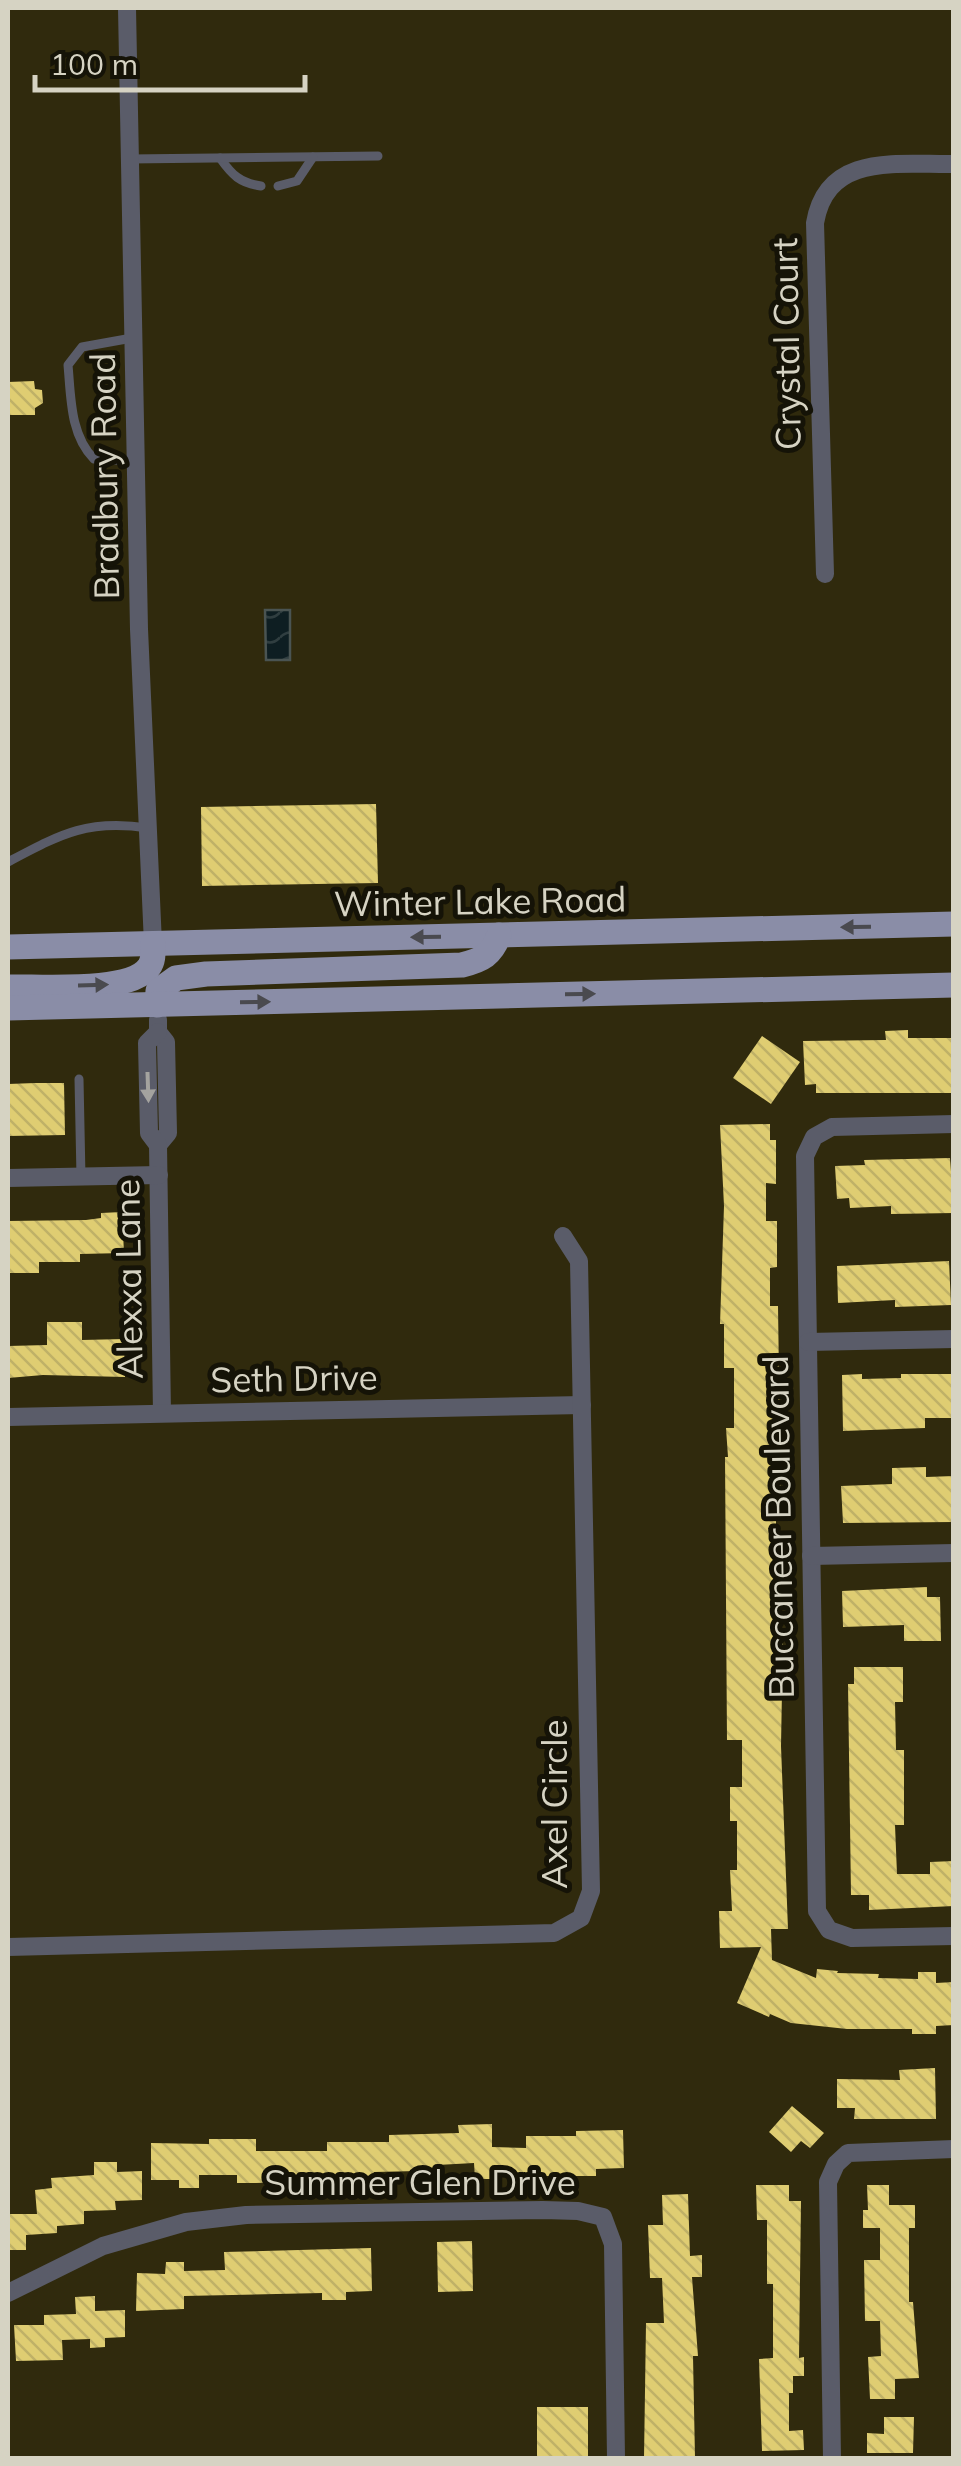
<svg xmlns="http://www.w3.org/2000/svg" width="961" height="2466" font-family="Mulish,sans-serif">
<defs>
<pattern id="water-waves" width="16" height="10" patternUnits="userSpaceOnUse" patternTransform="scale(2.5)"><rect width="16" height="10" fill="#0e1e22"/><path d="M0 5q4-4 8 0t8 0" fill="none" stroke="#303e40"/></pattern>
<pattern id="building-back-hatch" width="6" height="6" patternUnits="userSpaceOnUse" patternTransform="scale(2.5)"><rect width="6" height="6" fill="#dfcd72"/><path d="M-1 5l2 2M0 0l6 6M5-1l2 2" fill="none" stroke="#bfb167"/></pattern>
</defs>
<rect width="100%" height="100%" fill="#302a0d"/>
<path fill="url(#water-waves)" stroke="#4a5452" stroke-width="2.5" d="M265 610H290V660H266Z"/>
<g fill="url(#building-back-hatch)">
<path d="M34 381 35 389 42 390 43 403 35 408V415H8V382Z"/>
<path d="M376 804 378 883 202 886 201 807Z"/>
<path d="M908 1030V1038H954V1093H816V1084L805 1085 803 1041 886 1040 885 1031Z"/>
<path d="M762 1036 800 1062 771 1104 733 1078Z"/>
<path d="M35 1083H64L65 1135 8 1136V1084Z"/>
<path d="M770 1124V1140H776V1184L766 1183V1221H777V1267L770 1268V1306H778L781 1517H776V1554H781L782 1581V1600H776V1635H783L781 1746 788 1929H771L772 1960 816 1978 817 1969 838 1971 837 1973 879 1974 878 1978 918 1979V1972H936V1983L954 1982V2025L936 2026V2034H912V2029H847L791 2023 770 2014 769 2017 737 2003 761 1947 720 1948 719 1911H732L730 1870H737V1821H730V1787H742V1740H727L725 1457H728L726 1428H734V1368H724V1324H720L724 1206 720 1125Z"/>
<path d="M950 1158 954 1213 891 1214V1206L850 1208 849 1198 837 1199 835 1166 865 1165 864 1160Z"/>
<path d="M122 1212 124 1253 80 1254V1262H39V1273H8V1221L86 1220 101 1218V1213Z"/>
<path d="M949 1261 951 1305 895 1307V1300L838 1303 837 1266Z"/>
<path d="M47 1322H82V1340L124 1339 125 1377 43 1375 8 1378V1346L47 1345Z"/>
<path d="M862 1374V1379L901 1378V1374H954V1418H925V1428L843 1431 842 1375Z"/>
<path d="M926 1467V1477L954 1476V1522L843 1523 841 1486 892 1484V1468Z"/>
<path d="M927 1587V1597H940L941 1641H904V1625L843 1627 842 1591Z"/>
<path d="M854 1667H903V1702H895L896 1750H904V1825H895L897 1874H930V1862L954 1861V1906L869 1910V1895H851L848 1684H854Z"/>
<path d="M935 2068 936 2119H854L855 2108H837V2079L900 2080 899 2070Z"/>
<path d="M792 2106 824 2133 810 2148 801 2141 791 2152 769 2132Z"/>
<path d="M492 2124V2147L526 2148V2136H576V2131L623 2130 624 2168 596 2169V2176H493V2179H475L474 2163 437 2165V2179L418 2180V2171L374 2172V2179L312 2178V2181L256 2183H237V2175H199V2188H179V2180H151V2143L209 2144V2139H256V2151H327V2142H389V2135L459 2133 458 2125Z"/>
<path d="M94 2162H117V2172L142 2171V2200L115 2201 116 2210 84 2211V2224L57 2226V2233L26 2235V2250H8V2214H37L35 2190 52 2188 51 2178 94 2175Z"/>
<path d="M756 2185H789V2201H801L799 2358 804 2357V2376H793V2393H789V2431L803 2430 804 2450 762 2451 759 2359 773 2358V2284H767V2220H757Z"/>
<path d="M867 2185H889V2205H915V2228H909V2302H913L919 2378 895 2379V2399H870L868 2357 881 2356 880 2321H865L864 2260H880V2228H863V2210H868Z"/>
<path d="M688 2194 690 2256 702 2255V2277H692L698 2356H693L695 2458H644L646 2323H664L662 2278H650L648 2225H663L662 2195Z"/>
<path d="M472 2241 473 2291 438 2292 437 2242Z"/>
<path d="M371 2248 372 2291 346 2292V2300H322V2293L184 2296V2309L136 2311 137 2273 165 2274 166 2262H184V2271L225 2270 224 2252Z"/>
<path d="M95 2296V2311L125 2310V2337L105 2338V2347L90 2348V2339L62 2340 63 2360 16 2361 14 2325H44V2315L76 2314 75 2297Z"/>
<rect x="537" y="2407" width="51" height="51"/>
<path d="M884 2417H914L913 2453H867V2433L884 2434Z"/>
</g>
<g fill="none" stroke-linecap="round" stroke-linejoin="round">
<g stroke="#5a5c69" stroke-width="9">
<path d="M220 158C232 175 240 183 261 186"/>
<path d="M130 159 378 156"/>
<path d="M278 186 297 181 313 157"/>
<path d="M132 338 82 347 68 365C71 397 70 435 94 459L138 461"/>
<path d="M8 862C61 834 87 819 148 828"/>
<path d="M79 1079 81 1177"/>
</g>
<g stroke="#5a5c69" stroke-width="18">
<path d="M127 8 139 629 153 944"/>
<path d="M825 574 815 223C827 152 898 165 954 164"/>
<path d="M158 1020V1032L166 1042 168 1133 158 1145"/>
<path d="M158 1032 147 1043 149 1133 158 1145 162 1413"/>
<path d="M954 1124 832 1127 814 1137 805 1156 817 1911 829 1930 852 1938 954 1936"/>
<path d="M8 1178 159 1175"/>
<path d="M808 1342 954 1339"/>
<path d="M8 1417 582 1405"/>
<path d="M811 1556 954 1553"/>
<path d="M8 1947 554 1933 581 1918 591 1891 579 1261 563 1236"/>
<path d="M8 2293 103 2246 186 2222 246 2215 543 2210 578 2211 603 2217 613 2244 616 2458"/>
<path d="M832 2458 828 2182 836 2164 848 2153 954 2149"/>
</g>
<g stroke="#8a8da7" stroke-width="25">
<path d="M8 947 954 924"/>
<path d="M8 987C39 986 131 994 149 967 154 960 153 952 153 944"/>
<path d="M157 1005 158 991 176 978 206 974 462 965C482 960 492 955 499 935"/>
<path d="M8 1008 954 985"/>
</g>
</g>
<defs><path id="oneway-solid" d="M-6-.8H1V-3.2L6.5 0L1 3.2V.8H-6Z" transform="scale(2.5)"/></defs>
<g fill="#4a4a4f">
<use href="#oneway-solid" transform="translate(856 927) rotate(179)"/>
<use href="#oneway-solid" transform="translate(426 937) rotate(179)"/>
<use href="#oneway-solid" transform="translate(93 985) rotate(-2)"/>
<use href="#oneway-solid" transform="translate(580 994) rotate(-1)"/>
<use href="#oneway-solid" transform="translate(255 1002) rotate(-1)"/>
</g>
<use fill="#a4a39f" href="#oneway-solid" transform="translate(148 1087) rotate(88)"/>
<g text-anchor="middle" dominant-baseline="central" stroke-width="10" stroke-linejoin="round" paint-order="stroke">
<g font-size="35" fill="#d6d3c3" stroke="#151307">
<text transform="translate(786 344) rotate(-91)">Crystal Court</text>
<text transform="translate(104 476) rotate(-91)">Bradbury Road</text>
<text transform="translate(480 901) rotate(-1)">Winter Lake Road</text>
<text transform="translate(128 1279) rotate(-91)">Alexxa Lane</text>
<text transform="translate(294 1378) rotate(-1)">Seth Drive</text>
<text transform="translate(778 1527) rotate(-91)">Buccaneer Boulevard</text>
<text transform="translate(554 1804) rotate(-90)">Axel Circle</text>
<text x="420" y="2182">Summer Glen Drive</text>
</g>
</g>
<rect width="961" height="2466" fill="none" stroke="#d6d3c3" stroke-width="20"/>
<path d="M35 75v15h270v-15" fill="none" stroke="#d6d3c3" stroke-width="5"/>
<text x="50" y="75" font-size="30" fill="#d6d3c3" stroke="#151307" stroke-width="8" paint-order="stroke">100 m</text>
</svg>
